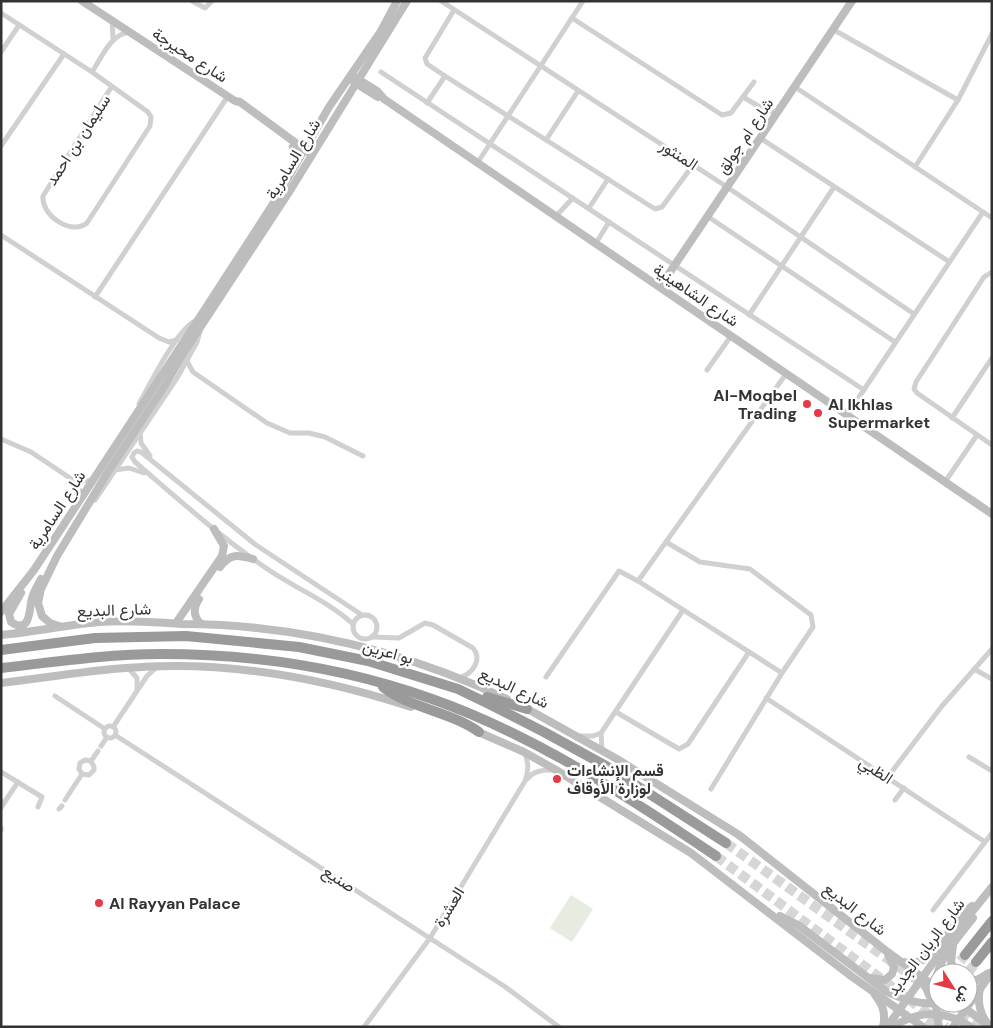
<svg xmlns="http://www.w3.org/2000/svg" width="993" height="1028" font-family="'DM Sans',Vazirmatn,sans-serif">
<rect width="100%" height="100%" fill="#fff"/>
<path fill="#e6ecdf" d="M571 895 593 909 572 942 550 928Z"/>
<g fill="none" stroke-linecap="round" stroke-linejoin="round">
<g stroke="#d6d6d6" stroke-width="10" stroke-dasharray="10 5" stroke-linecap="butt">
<path d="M726 843 927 987"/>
<path d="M716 856 946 1027"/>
<path d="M951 973 965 955"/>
<path d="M968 973 976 962"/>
<path d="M949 1003 983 1027"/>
<path d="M928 1027 945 1003"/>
</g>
<g stroke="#d0d0d0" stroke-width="5">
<path d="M192 1 205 8 212 1"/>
<path d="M441 1 727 187 914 314"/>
<path d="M454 10 425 58 427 64 445 76 655 209 662 207 693 165"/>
<path d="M1 13 92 72 148 112 151 117 150 126 87 223C71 236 41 215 43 196L112 86"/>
<path d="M572 18 722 115 731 113 754 82"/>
<path d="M112 20 113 38"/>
<path d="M834 30 958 100"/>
<path d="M1 52 19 25"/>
<path d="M92 72C102 57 110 35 129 32"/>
<path d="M381 72 864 390"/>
<path d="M795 87 992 218"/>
<path d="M743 97 760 107 777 114"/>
<path d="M427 103 445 76"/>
<path d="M760 138 948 261"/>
<path d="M546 140 578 91"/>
<path d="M1 146 64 54"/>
<path d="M478 162 583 1"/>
<path d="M915 167 958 100 992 34"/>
<path d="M589 208 608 179"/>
<path d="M556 216 573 198"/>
<path d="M707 216 895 342"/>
<path d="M1 235 159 338 169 342 177 340"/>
<path d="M596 243 609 222"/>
<path d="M992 272 984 277 916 382 914 389 917 393 992 445"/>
<path d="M95 297 228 96"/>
<path d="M749 315 834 187"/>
<path d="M187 361 193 372 267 423 290 433H309L325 437 363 456"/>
<path d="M707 370 731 336"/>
<path d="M139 404C150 384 176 331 195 321"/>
<path d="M847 415 983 212"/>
<path d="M952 418 992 358"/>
<path d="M140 433 141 443 150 456"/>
<path d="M1 439 31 452 76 482 93 480"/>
<path d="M115 470 129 468 144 473"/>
<path d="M76 482 82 496"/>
<path d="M945 482 977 435"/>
<path d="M95 500 177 378 197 342 200 331"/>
<path d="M666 542 700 562 750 569 811 615 813 627 782 673 711 789"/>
<path d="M638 581 786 374"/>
<circle cx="365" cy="627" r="12"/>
<path d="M353 624C327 600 292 587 263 566 218 535 177 498 135 462L132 457 134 453 137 451 141 452 256 545 362 615"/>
<path d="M373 637 399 638 425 623 433 625 473 648C483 660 472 675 458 678"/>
<path d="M129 669 137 678V689"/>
<path d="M974 669 992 679"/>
<path d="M546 677 619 571 638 581 782 673"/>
<path d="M55 696 105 729"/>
<path d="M766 698 985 842"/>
<path d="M616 712 679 749 688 744 749 652"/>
<circle cx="110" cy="732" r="6"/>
<path d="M113 727 147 676 157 667"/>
<path d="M115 735 504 986 559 1027"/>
<path d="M580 736H593L601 733"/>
<path d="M101 746 107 737"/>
<path d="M602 750 601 733 683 610"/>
<path d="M969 757 992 771"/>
<path d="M91 761 98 751"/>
<path d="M1 772 42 797 38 807"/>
<path d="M82 774 89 775 94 770V767L91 761"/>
<path d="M82 774 79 769 80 763 85 760 91 761"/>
<path d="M887 778 942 706 992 649"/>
<path d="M527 779C534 771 541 770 552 770"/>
<path d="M65 800 82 774"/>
<path d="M895 800 904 788"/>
<path d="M1 801 4 803 1 808"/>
<path d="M4 803 18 782"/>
<path d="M59 809 62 806"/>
<path d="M1 828V830"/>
<path d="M933 910 992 833"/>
<path d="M364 1027 430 938 525 781C529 771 529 762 524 752"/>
</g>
<g stroke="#bdbdbd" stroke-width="8">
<path d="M82 1 235 101 240 102 308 152"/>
<path d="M351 75 377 91 384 99 992 514"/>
<path d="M354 82 378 97"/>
<path d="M293 147 296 155 295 165"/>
<path d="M660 287 852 1"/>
<path d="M220 567C230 553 238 555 253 559"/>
<path d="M21 593 9 614 11 622C31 635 29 609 32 598 34 591 38 585 41 579"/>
<path d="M199 599C193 608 193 616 201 624"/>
<path d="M1 612 34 570 198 320 273 204 329 107 381 31 397 1"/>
<path d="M176 623 222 556 224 546 214 529"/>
<path d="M59 626 50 623 42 616 38 603 41 589 57 556 106 475 165 385 186 349 291 189 407 1"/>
<path d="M1 635C34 632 66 625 99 622 126 620 154 622 182 624 207 624 232 625 257 628 344 637 428 662 507 699"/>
<path d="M1 683C43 678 84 671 126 668 223 660 320 677 411 707"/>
<path d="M524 707 617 759 739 835 885 950 938 989"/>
<path d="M476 731 524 752 556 770 691 853 851 976 923 1027"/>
<path d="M780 916 798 925 887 992C904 1000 920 1005 938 1003"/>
<path d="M953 945 951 962 956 973"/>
<path d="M903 962C910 963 917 963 923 960 942 949 953 920 972 906"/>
<path d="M870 978 885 980 892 974 894 967 888 954"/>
<path d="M922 978 932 1002"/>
<path d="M968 980H977L989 973"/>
<path d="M980 988C977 1003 980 1014 989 1026"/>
<path d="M875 995C883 1005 886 1014 883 1027"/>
<path d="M958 1003 985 1023"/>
<path d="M887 1027 950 939 992 887"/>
<path d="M893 1027C918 1010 945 1010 971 1027"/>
<path d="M939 1027C928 971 940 960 973 918"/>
<path d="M953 1027 992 972"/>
</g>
<g stroke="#9a9a9a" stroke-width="10">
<path d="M1 650 95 638 186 636 299 647 368 661 458 689 489 704 544 732 606 766 726 843"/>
<path d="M1 668C54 662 108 654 161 654 253 654 346 668 432 699 534 735 627 796 716 856"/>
<path d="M383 687C409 708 452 712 479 732"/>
<path d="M487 697 527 709"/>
<path d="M965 955 992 921"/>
<path d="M976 962 992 942"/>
</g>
</g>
<g fill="#e63946" stroke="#fff" stroke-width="2">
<circle cx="807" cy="404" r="5"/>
<circle cx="818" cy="413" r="5"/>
<circle cx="557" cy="779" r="5"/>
<circle cx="99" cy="903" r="5"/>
</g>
<g text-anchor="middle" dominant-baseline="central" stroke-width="5" stroke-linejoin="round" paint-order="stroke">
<g font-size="16" fill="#333" stroke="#fff">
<text transform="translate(190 55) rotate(33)">شارع محيرجة</text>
<text transform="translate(745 136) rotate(-56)">شارع ام جولق</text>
<text transform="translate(78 140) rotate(-57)">سليمان بن احمد</text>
<text transform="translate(679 155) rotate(33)">المنثور</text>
<text transform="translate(293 159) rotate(-59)">شارع السامرية</text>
<text transform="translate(696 295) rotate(34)">شارع الشاهينية</text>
<text transform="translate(57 510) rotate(-57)">شارع السامرية</text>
<text transform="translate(114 610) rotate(-2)">شارع البديع</text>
<text transform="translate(388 652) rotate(15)">بو اعرين</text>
<text transform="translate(514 688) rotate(25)">شارع البديع</text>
<text transform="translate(876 770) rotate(33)">الظبي</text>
<text transform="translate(339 879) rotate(33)">صنيع</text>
<text transform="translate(449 907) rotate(-59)">العشرة</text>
<text transform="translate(855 909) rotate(38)">شارع البديع</text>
<text transform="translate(926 947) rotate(-53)">شارع الريان الجديد</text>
</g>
<g font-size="16" font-weight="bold" fill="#333" stroke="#fff" text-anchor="start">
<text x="797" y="395" text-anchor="end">Al-Moqbel<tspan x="797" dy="18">Trading</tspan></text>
<text x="828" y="404">Al Ikhlas<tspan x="828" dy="18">Supermarket</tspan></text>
<text x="567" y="770">قسم الإنشاءات<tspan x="567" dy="18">لوزارة الأوقاف</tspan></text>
<text x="109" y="903">Al Rayyan Palace</text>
</g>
</g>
<rect width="993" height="1028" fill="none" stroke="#333333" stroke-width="5"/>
<g transform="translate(953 988) rotate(126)"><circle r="24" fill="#ffffff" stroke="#adadad"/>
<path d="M0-4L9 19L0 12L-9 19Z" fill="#e63946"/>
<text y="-8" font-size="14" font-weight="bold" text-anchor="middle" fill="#333333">ش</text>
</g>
</svg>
